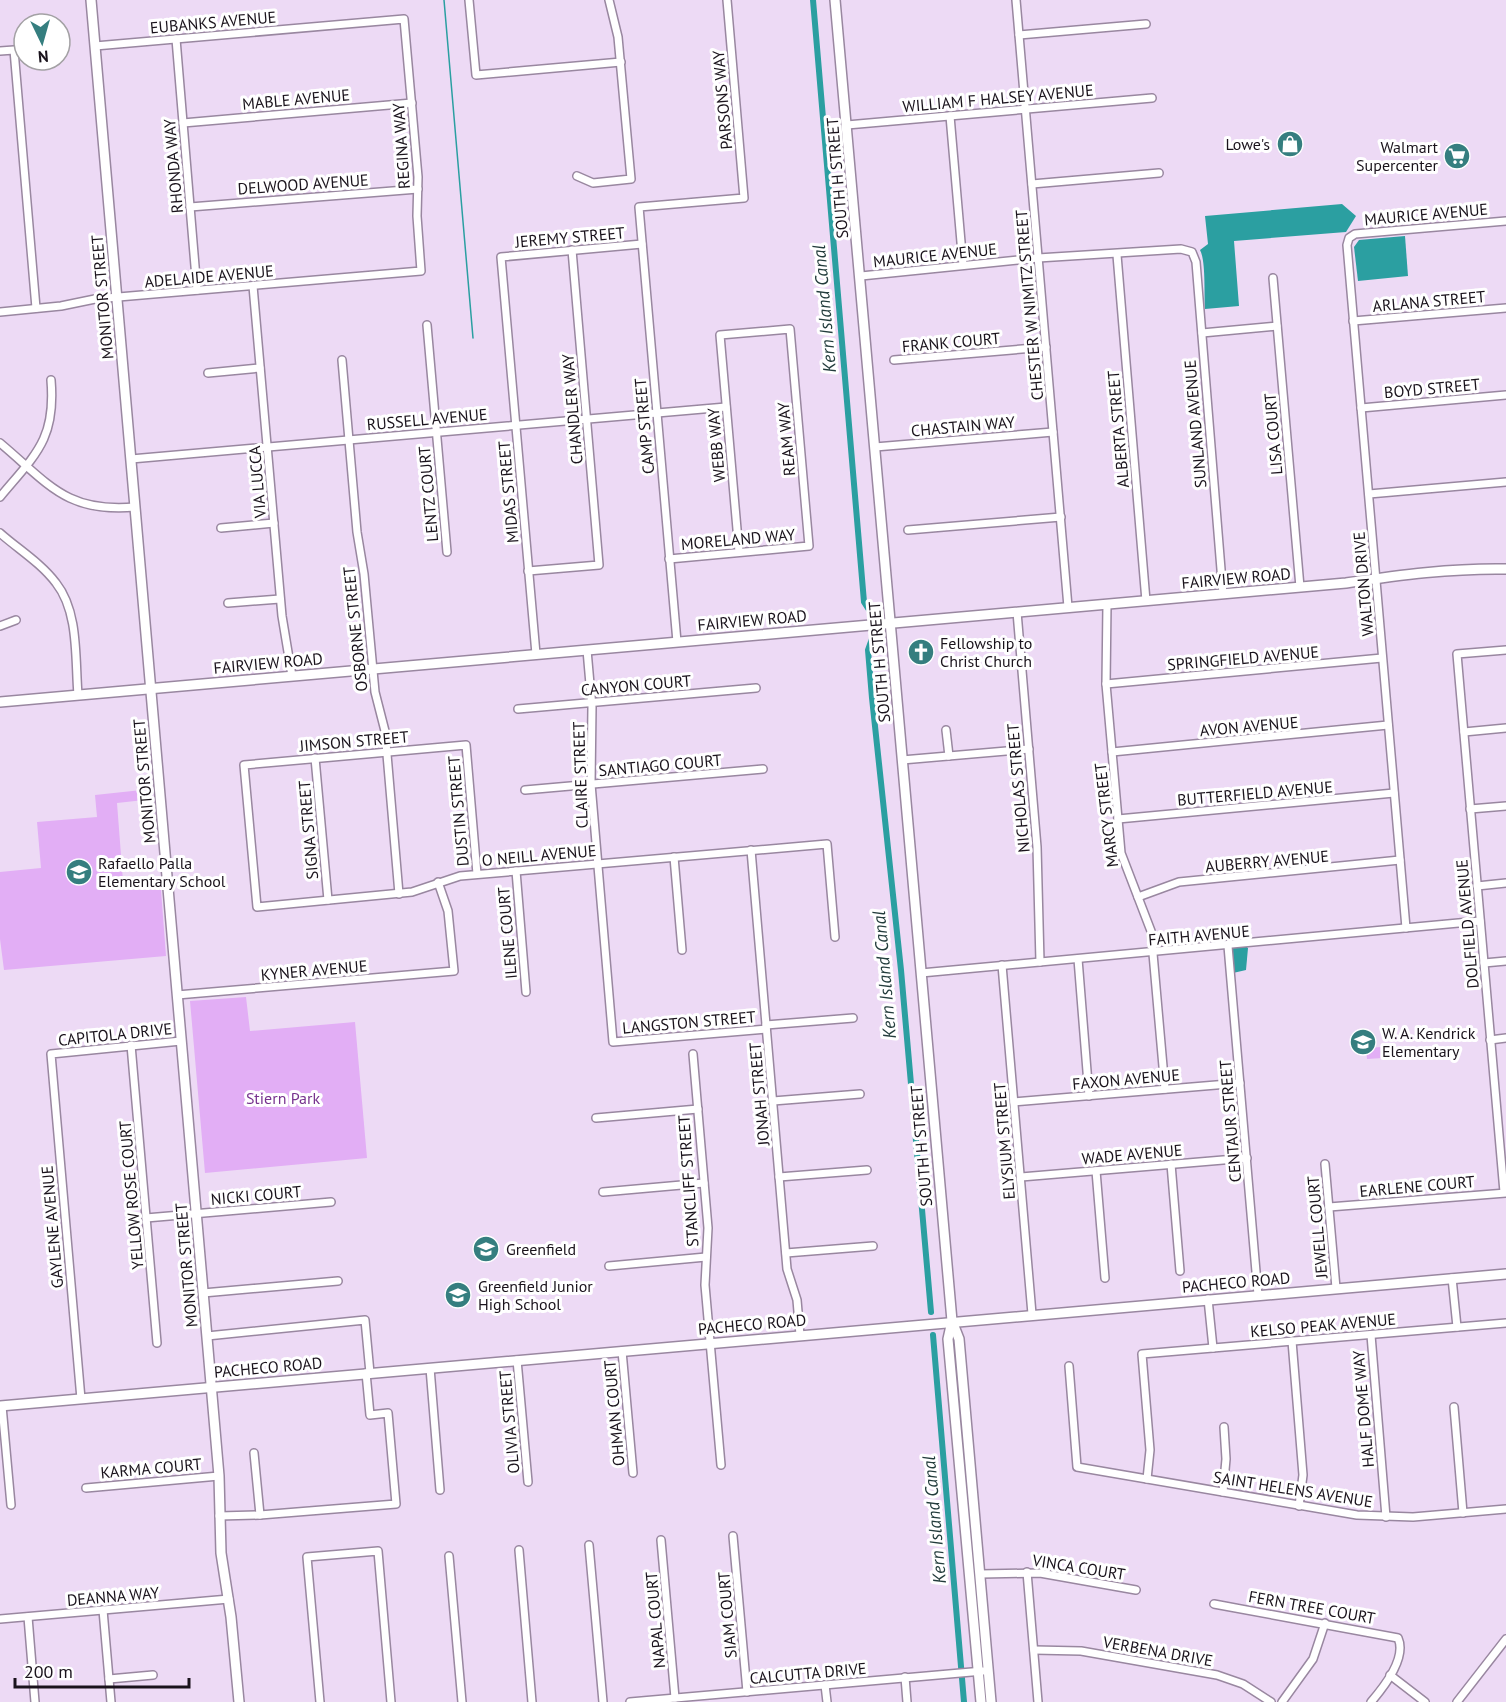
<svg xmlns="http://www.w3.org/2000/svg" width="1506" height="1702" font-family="'PT Sans',sans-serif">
<rect width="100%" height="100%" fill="#eddaf5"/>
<g fill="#e2aef5">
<path d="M151 789 153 799 117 803 123 881 160 877 166 956 4 970 0 939V872L41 868 37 822 97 817 95 795Z"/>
<path d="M246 997 250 1031 355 1022 367 1158 205 1173 190 1001Z"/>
<path d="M1382 1047 1383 1058 1367 1059 1366 1048Z"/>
</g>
<g fill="#2b9fa1">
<path d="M1342 204 1356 216 1346 232 1234 241 1239 306 1205 309C1204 294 1206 261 1200 250L1208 244 1205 216Z"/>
<path d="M1405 236 1408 276 1358 281 1354 247 1359 240Z"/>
<path d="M1244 945 1248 948 1246 970 1233 973 1230 948Z"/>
</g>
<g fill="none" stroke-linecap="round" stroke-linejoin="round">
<path stroke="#2b9fa1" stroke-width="1.5" d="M444 0 473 338"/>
<g stroke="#2b9fa1" stroke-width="6">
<path d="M813 0 864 602 871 613"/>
<path d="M873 636 868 650 872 698 901 970 931 1312"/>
<path d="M933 1335 964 1702"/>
</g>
<defs>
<g id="street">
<path d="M469 0 476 75 621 62"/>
<path d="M1016 0 1068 607"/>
<path d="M1019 35 1146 24"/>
<path d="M176 39 197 290"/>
<path d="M0 51 14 50 36 308"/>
<path d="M950 116 963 265"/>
<path d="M183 123 412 103"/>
<path d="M847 125 1152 98"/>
<path d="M577 176 593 183 631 179 618 37 609 0"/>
<path d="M1032 184 1159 173"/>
<path d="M190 207 418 189"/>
<path d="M1117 255 1146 601"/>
<path d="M861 276 1038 258 1181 249 1192 252 1196 262 1223 594"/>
<path d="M1273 278 1300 587"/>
<path d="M253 286 282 616 292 676"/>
<path d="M0 312 61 306 95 299 421 271 417 216 418 177 404 19 95 46"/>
<path d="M1353 321 1506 308"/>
<path d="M427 325 447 552"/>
<path d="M1202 333 1277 326"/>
<path d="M342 360 357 532 364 574 375 692 385 731 399 894"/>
<path d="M894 360 1046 347"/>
<path d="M208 373 260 368"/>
<path d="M1361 408 1506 395"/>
<path d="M0 443C49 484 66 513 135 507"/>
<path d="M875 447 1053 432"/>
<path d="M131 459 726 407"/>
<path d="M1369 494 1506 482"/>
<path d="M0 497C36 454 56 439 51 380"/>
<path d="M221 528 274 523"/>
<path d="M908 530 1061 517"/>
<path d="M0 533C18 549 41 563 56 583 79 612 75 659 78 695"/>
<path d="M669 559 809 546 790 329 720 335 739 552"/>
<path d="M528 571 599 565 572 250"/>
<path d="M228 603 280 599"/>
<path d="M1107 604 1106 684 1121 853 1151 931 1165 1089"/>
<path d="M1017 612 1037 847 1040 962"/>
<path d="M0 626 16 620"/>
<path d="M677 642 639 207 744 198 727 0"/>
<path d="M587 650 592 707 591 784 613 1042 766 1029"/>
<path d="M536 654 501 257 642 244"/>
<path d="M1106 684 1382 658"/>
<path d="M518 709 756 688"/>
<path d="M946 730 949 756"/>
<path d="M1464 732 1506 728"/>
<path d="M1112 752 1388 725"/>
<path d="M315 758 328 900"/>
<path d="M902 760 1029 749"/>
<path d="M525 790 763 769"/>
<path d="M1470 809 1506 806"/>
<path d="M1118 819 1394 793"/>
<path d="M751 850 787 1269 797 1300 800 1335"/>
<path d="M674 857 682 950"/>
<path d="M516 871 526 992"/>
<path d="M477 874 466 745 244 765 257 907 412 892 460 876 827 844 835 937"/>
<path d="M1477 886 1506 883"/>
<path d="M1138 897 1179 882 1400 860"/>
<path d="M1406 928 1347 245 1349 238 1355 234 1506 221"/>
<path d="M1228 946 1258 1295"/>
<path d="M1078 959 1089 1096"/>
<path d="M1484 963 1506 961"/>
<path d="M1002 965 1032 1314"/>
<path d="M921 973 1480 921"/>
<path d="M177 995 454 971 448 911 438 882"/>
<path d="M766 1025 853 1018"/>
<path d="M1490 1040 1506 1038"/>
<path d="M131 1045 157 1343"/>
<path d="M693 1054 708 1228 705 1285 721 1465"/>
<path d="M773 1101 860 1094"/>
<path d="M1014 1102 1240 1083"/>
<path d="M596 1118 698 1109"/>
<path d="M1171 1164 1180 1271"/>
<path d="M1325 1164 1336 1288"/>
<path d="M1096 1171 1105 1278"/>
<path d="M779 1177 867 1170"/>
<path d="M1021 1177 1247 1158"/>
<path d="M603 1192 704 1183"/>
<path d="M1504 1192 1457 654 1506 650"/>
<path d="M1329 1207 1506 1193"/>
<path d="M146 1218 331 1202"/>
<path d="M786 1253 873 1246"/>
<path d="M609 1266 706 1257"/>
<path d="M1452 1278 1457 1327"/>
<path d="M203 1293 338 1281"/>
<path d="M1208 1299 1213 1348"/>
<path d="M1371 1335 1386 1517"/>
<path d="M207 1336 365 1320 370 1373"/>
<path d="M1292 1341 1303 1475 1299 1506"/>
<path d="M622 1351 633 1473"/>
<path d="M517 1360 528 1482"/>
<path d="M1069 1366 1077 1467 1357 1515 1413 1517 1506 1509"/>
<path d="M430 1368 440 1490"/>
<path d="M81 1399 51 1054 181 1041"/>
<path d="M2 1406 11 1505"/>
<path d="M1454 1407 1463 1513"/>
<path d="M254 1453 260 1515 396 1504 388 1413 370 1415 366 1373"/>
<path d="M1147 1479 1150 1450 1142 1354 1506 1323"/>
<path d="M86 1488 219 1476"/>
<path d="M1223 1492 1226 1459 1224 1427"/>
<path d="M219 1516 260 1515"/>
<path d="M733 1536 747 1692"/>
<path d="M661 1540 675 1698"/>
<path d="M589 1545 603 1702"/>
<path d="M519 1550 532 1702"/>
<path d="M449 1556 462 1702"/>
<path d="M1027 1572 1038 1702"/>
<path d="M981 1574 1040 1573 1136 1590"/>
<path d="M1214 1604 1398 1638C1407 1658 1384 1687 1371 1702"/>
<path d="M103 1610 111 1702"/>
<path d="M28 1617 35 1702"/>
<path d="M0 1619 229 1599"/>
<path d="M1034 1650 1081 1651 1217 1675 1243 1684 1271 1702"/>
<path d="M1390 1675 1425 1702"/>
<path d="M905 1677 907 1702"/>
<path d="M109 1679 153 1675"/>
<path d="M825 1685 827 1702"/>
<path d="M320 1702 307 1557 378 1551 391 1702"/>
<path d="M630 1702 983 1671"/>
<path d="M1282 1702 1313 1659 1325 1623"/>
<path d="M1457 1702 1506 1639"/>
</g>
<g id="secondary">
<path d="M91 0 219 1476 221 1553 231 1617 239 1702"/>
<path d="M835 0 952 1321 948 1339 981 1702"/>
<path d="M0 702 1346 583C1400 575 1452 568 1506 569"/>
<path d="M952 1321 959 1339 991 1702"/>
<path d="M0 1406 1506 1274"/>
</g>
</defs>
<use href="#street" stroke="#9987a0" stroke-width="10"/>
<use href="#secondary" stroke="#9987a0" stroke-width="12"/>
<use href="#street" stroke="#fff" stroke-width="7"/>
<use href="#secondary" stroke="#fff" stroke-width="9"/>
</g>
<defs>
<symbol id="shop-disc" viewBox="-11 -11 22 22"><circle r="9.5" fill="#357e7f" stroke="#fff"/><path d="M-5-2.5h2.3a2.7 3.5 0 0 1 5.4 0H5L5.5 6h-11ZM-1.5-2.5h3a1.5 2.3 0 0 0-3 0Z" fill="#fff"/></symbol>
<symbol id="supermarket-disc" viewBox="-11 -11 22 22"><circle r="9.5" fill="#357e7f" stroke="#fff"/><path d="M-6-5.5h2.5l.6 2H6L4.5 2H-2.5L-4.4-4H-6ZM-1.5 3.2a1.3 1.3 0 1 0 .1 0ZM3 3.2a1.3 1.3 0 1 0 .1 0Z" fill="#fff"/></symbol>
<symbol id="church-disc" viewBox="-11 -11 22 22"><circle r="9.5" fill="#357e7f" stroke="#fff"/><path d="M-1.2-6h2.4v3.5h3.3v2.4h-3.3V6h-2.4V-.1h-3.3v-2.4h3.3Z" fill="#fff"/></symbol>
<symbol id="school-disc" viewBox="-11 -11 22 22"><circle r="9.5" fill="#357e7f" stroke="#fff"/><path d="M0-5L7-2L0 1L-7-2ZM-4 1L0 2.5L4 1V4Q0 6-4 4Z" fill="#fff"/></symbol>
</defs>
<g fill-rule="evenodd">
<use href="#shop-disc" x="1275" y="129" width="30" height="30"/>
<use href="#supermarket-disc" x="1442" y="141" width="30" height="30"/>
<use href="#church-disc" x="906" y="637" width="30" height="30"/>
<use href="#school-disc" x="64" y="857" width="30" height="30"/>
<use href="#school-disc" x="1348" y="1027" width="30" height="30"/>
<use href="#school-disc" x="471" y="1234" width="30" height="30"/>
<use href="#school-disc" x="443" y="1280" width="30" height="30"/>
</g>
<g text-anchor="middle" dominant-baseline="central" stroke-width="6" stroke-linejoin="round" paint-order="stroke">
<g font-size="16" fill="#1a131c" stroke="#fff">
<text transform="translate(213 22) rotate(-5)">EUBANKS AVENUE</text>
<text transform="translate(998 98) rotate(-5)">WILLIAM F HALSEY AVENUE</text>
<text transform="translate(296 99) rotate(-5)">MABLE AVENUE</text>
<text transform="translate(722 100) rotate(-95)">PARSONS WAY</text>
<text transform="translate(401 146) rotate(-94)">REGINA WAY</text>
<text transform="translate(173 166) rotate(-95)">RHONDA WAY</text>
<text transform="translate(837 178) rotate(-95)">SOUTH H STREET</text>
<text transform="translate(303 184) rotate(-4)">DELWOOD AVENUE</text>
<text transform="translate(1426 214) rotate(-5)">MAURICE AVENUE</text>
<text transform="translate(570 237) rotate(-5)">JEREMY STREET</text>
<text transform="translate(935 255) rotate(-6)">MAURICE AVENUE</text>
<text transform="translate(209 276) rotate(-5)">ADELAIDE AVENUE</text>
<text transform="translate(102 297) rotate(-95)">MONITOR STREET</text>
<text transform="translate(1429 301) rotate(-5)">ARLANA STREET</text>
<text transform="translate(1029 305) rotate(-95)">CHESTER W NIMITZ STREET</text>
<text transform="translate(951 342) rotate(-5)">FRANK COURT</text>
<text transform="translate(1432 388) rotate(-5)">BOYD STREET</text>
<text transform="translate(572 409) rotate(-95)">CHANDLER WAY</text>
<text transform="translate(427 419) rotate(-5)">RUSSELL AVENUE</text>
<text transform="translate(1195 424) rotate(-95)">SUNLAND AVENUE</text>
<text transform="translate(644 426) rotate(-95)">CAMP STREET</text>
<text transform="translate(963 426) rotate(-5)">CHASTAIN WAY</text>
<text transform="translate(1118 429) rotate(-95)">ALBERTA STREET</text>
<text transform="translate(1273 434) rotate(-95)">LISA COURT</text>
<text transform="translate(786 439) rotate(-95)">REAM WAY</text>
<text transform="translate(716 445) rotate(-95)">WEBB WAY</text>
<text transform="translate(257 482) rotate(-95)">VIA LUCCA</text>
<text transform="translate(508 492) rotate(-95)">MIDAS STREET</text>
<text transform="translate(428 494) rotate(-95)">LENTZ COURT</text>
<text transform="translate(738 539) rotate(-5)">MORELAND WAY</text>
<text transform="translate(1236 578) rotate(-5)">FAIRVIEW ROAD</text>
<text transform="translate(1363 584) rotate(-95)">WALTON DRIVE</text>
<text transform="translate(752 620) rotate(-5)">FAIRVIEW ROAD</text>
<text transform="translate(355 629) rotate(-96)">OSBORNE STREET</text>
<text transform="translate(1243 658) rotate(-5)">SPRINGFIELD AVENUE</text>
<text transform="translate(879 662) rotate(-95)">SOUTH H STREET</text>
<text transform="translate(268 663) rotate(-5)">FAIRVIEW ROAD</text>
<text transform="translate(636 685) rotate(-5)">CANYON COURT</text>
<text transform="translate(1249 726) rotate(-5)">AVON AVENUE</text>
<text transform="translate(354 741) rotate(-5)">JIMSON STREET</text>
<text transform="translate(660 765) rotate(-5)">SANTIAGO COURT</text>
<text transform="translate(580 775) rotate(-92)">CLAIRE STREET</text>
<text transform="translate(144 781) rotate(-95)">MONITOR STREET</text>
<text transform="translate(1018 788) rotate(-95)">NICHOLAS STREET</text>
<text transform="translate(1255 793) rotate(-5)">BUTTERFIELD AVENUE</text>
<text transform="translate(458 811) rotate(-95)">DUSTIN STREET</text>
<text transform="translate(1106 815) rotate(-97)">MARCY STREET</text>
<text transform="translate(308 830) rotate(-95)">SIGNA STREET</text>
<text transform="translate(539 855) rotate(-5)">O NEILL AVENUE</text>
<text transform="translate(1267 861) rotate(-5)">AUBERRY AVENUE</text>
<text transform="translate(1467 924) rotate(-95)">DOLFIELD AVENUE</text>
<text transform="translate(507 933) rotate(-95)">ILENE COURT</text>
<text transform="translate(1199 935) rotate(-5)">FAITH AVENUE</text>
<text transform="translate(314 970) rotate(-5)">KYNER AVENUE</text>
<text transform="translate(689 1022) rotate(-5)">LANGSTON STREET</text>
<text transform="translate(115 1034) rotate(-6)">CAPITOLA DRIVE</text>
<text transform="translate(1126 1079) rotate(-5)">FAXON AVENUE</text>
<text transform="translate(759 1094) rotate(-95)">JONAH STREET</text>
<text transform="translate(1230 1121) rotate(-95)">CENTAUR STREET</text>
<text transform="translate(1004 1141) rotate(-95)">ELYSIUM STREET</text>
<text transform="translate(921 1146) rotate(-95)">SOUTH H STREET</text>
<text transform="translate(1132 1154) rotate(-5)">WADE AVENUE</text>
<text transform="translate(688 1181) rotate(-94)">STANCLIFF STREET</text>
<text transform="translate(1417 1186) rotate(-5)">EARLENE COURT</text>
<text transform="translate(131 1195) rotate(-95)">YELLOW ROSE COURT</text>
<text transform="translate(256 1195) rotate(-5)">NICKI COURT</text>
<text transform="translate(52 1227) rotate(-95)">GAYLENE AVENUE</text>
<text transform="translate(1317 1227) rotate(-95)">JEWELL COURT</text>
<text transform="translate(186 1265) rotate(-95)">MONITOR STREET</text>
<text transform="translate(1236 1282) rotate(-5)">PACHECO ROAD</text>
<text transform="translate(752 1324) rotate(-5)">PACHECO ROAD</text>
<text transform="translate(1323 1325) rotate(-5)">KELSO PEAK AVENUE</text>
<text transform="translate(268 1367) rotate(-5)">PACHECO ROAD</text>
<text transform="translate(1363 1409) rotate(-95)">HALF DOME WAY</text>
<text transform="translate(614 1413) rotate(-95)">OHMAN COURT</text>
<text transform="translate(509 1422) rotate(-95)">OLIVIA STREET</text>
<text transform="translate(151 1468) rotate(-5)">KARMA COURT</text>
<text transform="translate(1293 1489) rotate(9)">SAINT HELENS AVENUE</text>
<text transform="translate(1079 1567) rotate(9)">VINCA COURT</text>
<text transform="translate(113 1596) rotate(-5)">DEANNA WAY</text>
<text transform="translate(1312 1607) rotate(10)">FERN TREE COURT</text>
<text transform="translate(727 1615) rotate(-95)">SIAM COURT</text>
<text transform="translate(655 1620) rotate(-95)">NAPAL COURT</text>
<text transform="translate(1158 1651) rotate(10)">VERBENA DRIVE</text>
<text transform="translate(808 1673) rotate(-5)">CALCUTTA DRIVE</text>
</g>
<g font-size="16" fill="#1a131c" stroke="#fff" text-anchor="start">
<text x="1270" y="144" text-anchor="end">Lowe's</text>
<text x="1438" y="147" text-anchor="end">Walmart<tspan x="1438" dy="18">Supercenter</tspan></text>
<text x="940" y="643">Fellowship to<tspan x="940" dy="18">Christ Church</tspan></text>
<text x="98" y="863">Rafaello Palla<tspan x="98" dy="18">Elementary School</tspan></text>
<text x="1382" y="1033">W. A. Kendrick<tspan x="1382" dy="18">Elementary</tspan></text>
<text x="506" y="1249">Greenfield</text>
<text x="478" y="1286">Greenfield Junior<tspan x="478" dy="18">High School</tspan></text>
</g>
<g font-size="16" fill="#77338e" stroke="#fff">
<text x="283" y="1098">Stiern Park</text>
</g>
<g font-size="18" font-style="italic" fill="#233c3c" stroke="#fff">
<text transform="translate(824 309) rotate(-95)">Kern Island Canal</text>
<text transform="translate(884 975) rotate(-95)">Kern Island Canal</text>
<text transform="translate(934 1520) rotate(-95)">Kern Island Canal</text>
</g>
</g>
<g transform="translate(42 42) rotate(175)"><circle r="28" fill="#ffffff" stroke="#a3a1a4" stroke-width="1.5"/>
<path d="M0-4.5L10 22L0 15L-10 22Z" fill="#357e7f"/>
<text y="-9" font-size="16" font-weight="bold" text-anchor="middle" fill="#1a131c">N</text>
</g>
<path d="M15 1678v9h174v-9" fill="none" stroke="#1a131c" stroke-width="3"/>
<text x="24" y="1678" font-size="18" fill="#1a131c" stroke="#ffffff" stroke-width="4.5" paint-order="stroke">200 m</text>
</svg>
